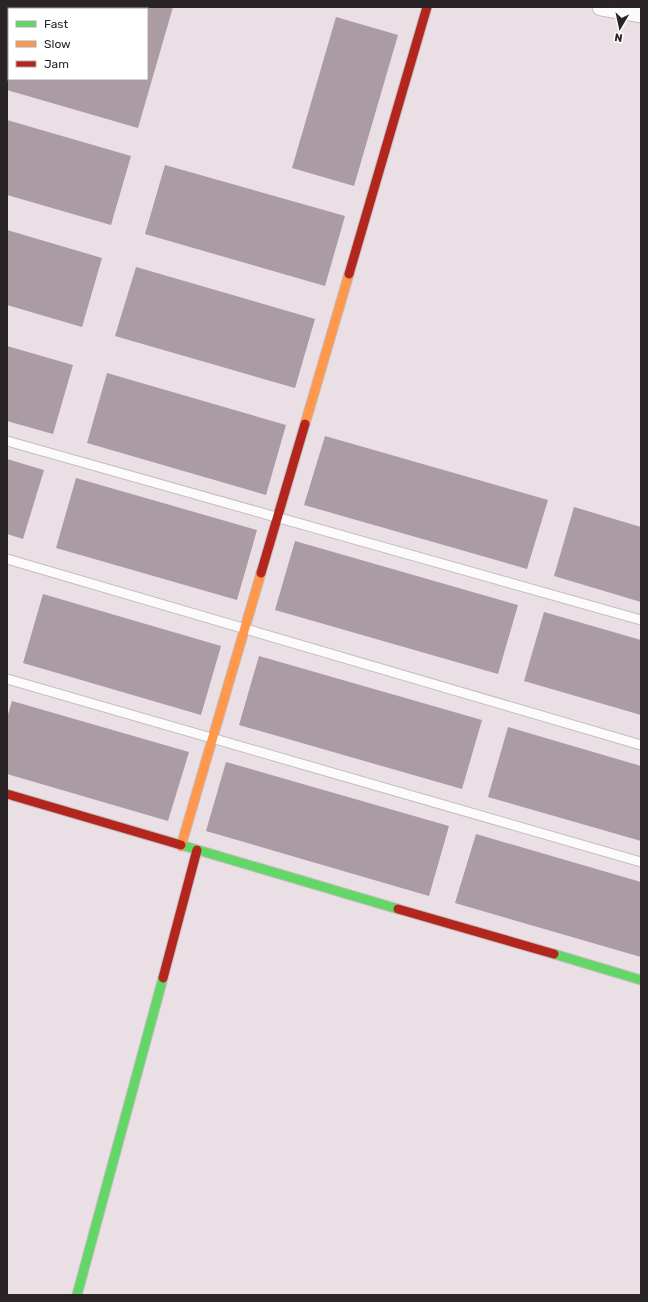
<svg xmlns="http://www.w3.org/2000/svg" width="648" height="1302" font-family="Rubik,sans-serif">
<rect width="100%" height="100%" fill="#eadfe4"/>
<g fill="#ab9ba3" fill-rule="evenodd">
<path d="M7 7H173L138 128 7 90ZM9 9H147V79H9Z"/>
<path d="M336 17 398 35 354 186 292 168Z"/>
<path d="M7 120 131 156 111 225 7 195Z"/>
<path d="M165 165 345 216 325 286 145 234Z"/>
<path d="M7 230 102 258 82 327 7 305Z"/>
<path d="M136 267 315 319 295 388 115 336Z"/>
<path d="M7 346 73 365 53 434 7 421Z"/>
<path d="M107 373 286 425 266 495 87 443Z"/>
<path d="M325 436 548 500 527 569 304 505Z"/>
<path d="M7 459 44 470 23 539 7 534Z"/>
<path d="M76 478 257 530 237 600 56 548Z"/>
<path d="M574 507 641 527V602L554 576Z"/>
<path d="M295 541 518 605 498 674 275 610Z"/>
<path d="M43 594 221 646 201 715 23 663Z"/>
<path d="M544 612 641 640V715L524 681Z"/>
<path d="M259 656 482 720 462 789 239 725Z"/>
<path d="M12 701 189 752 168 821 7 774V718Z"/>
<path d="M508 727 641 766V841L488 797Z"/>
<path d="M226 762 449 826 429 896 206 831Z"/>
<path d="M476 834 641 882V957L455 903Z"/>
</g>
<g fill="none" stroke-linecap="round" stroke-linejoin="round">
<defs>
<g id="lane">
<path d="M7 441 641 620"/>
<path d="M7 559 641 745"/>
<path d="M7 679 641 862"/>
</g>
<path id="street" d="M601 7 641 14"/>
<g id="fast">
<path d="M181 845 398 909"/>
<path d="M554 954 641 980"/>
<path d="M77 1295 163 978"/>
</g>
<g id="slow">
<path d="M305 424 349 274"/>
<path d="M181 846 261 573"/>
</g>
<g id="jam">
<path d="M349 274 427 7"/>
<path d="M261 573 305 424"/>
<path d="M7 794 181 845"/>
<path d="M398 909 554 954"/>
<path d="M163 978 197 850"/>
</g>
</defs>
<use href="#lane" stroke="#c6bdc1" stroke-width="11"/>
<use href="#street" stroke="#c6bdc1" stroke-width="19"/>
<use href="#fast" stroke="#c6bdc1" stroke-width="11"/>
<use href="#slow" stroke="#c6bdc1" stroke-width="11"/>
<use href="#jam" stroke="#c6bdc1" stroke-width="11"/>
<use href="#lane" stroke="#fcfafb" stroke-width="9"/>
<use href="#street" stroke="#fcfafb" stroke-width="17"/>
<use href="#fast" stroke="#63d668" stroke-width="9"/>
<use href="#slow" stroke="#ff974d" stroke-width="9"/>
<use href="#jam" stroke="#b3261e" stroke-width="9"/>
</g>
<rect width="648" height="1302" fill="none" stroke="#2b2427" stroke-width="16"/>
<rect x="8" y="8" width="140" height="72" fill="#ffffff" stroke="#aaa7a9"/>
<rect x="16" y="21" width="20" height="6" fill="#63d668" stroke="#aaa7a9"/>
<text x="44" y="28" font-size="12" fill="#2b2427">Fast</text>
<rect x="16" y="41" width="20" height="6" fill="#ff974d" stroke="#aaa7a9"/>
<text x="44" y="48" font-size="12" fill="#2b2427">Slow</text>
<rect x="16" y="61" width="20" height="6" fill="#b3261e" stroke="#aaa7a9"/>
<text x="44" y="68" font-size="12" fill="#2b2427">Jam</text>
<g transform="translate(620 28) rotate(189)" stroke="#ffffff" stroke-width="3" paint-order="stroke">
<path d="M0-3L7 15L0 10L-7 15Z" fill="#2b2427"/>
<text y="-6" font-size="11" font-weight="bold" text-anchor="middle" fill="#2b2427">N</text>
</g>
</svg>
